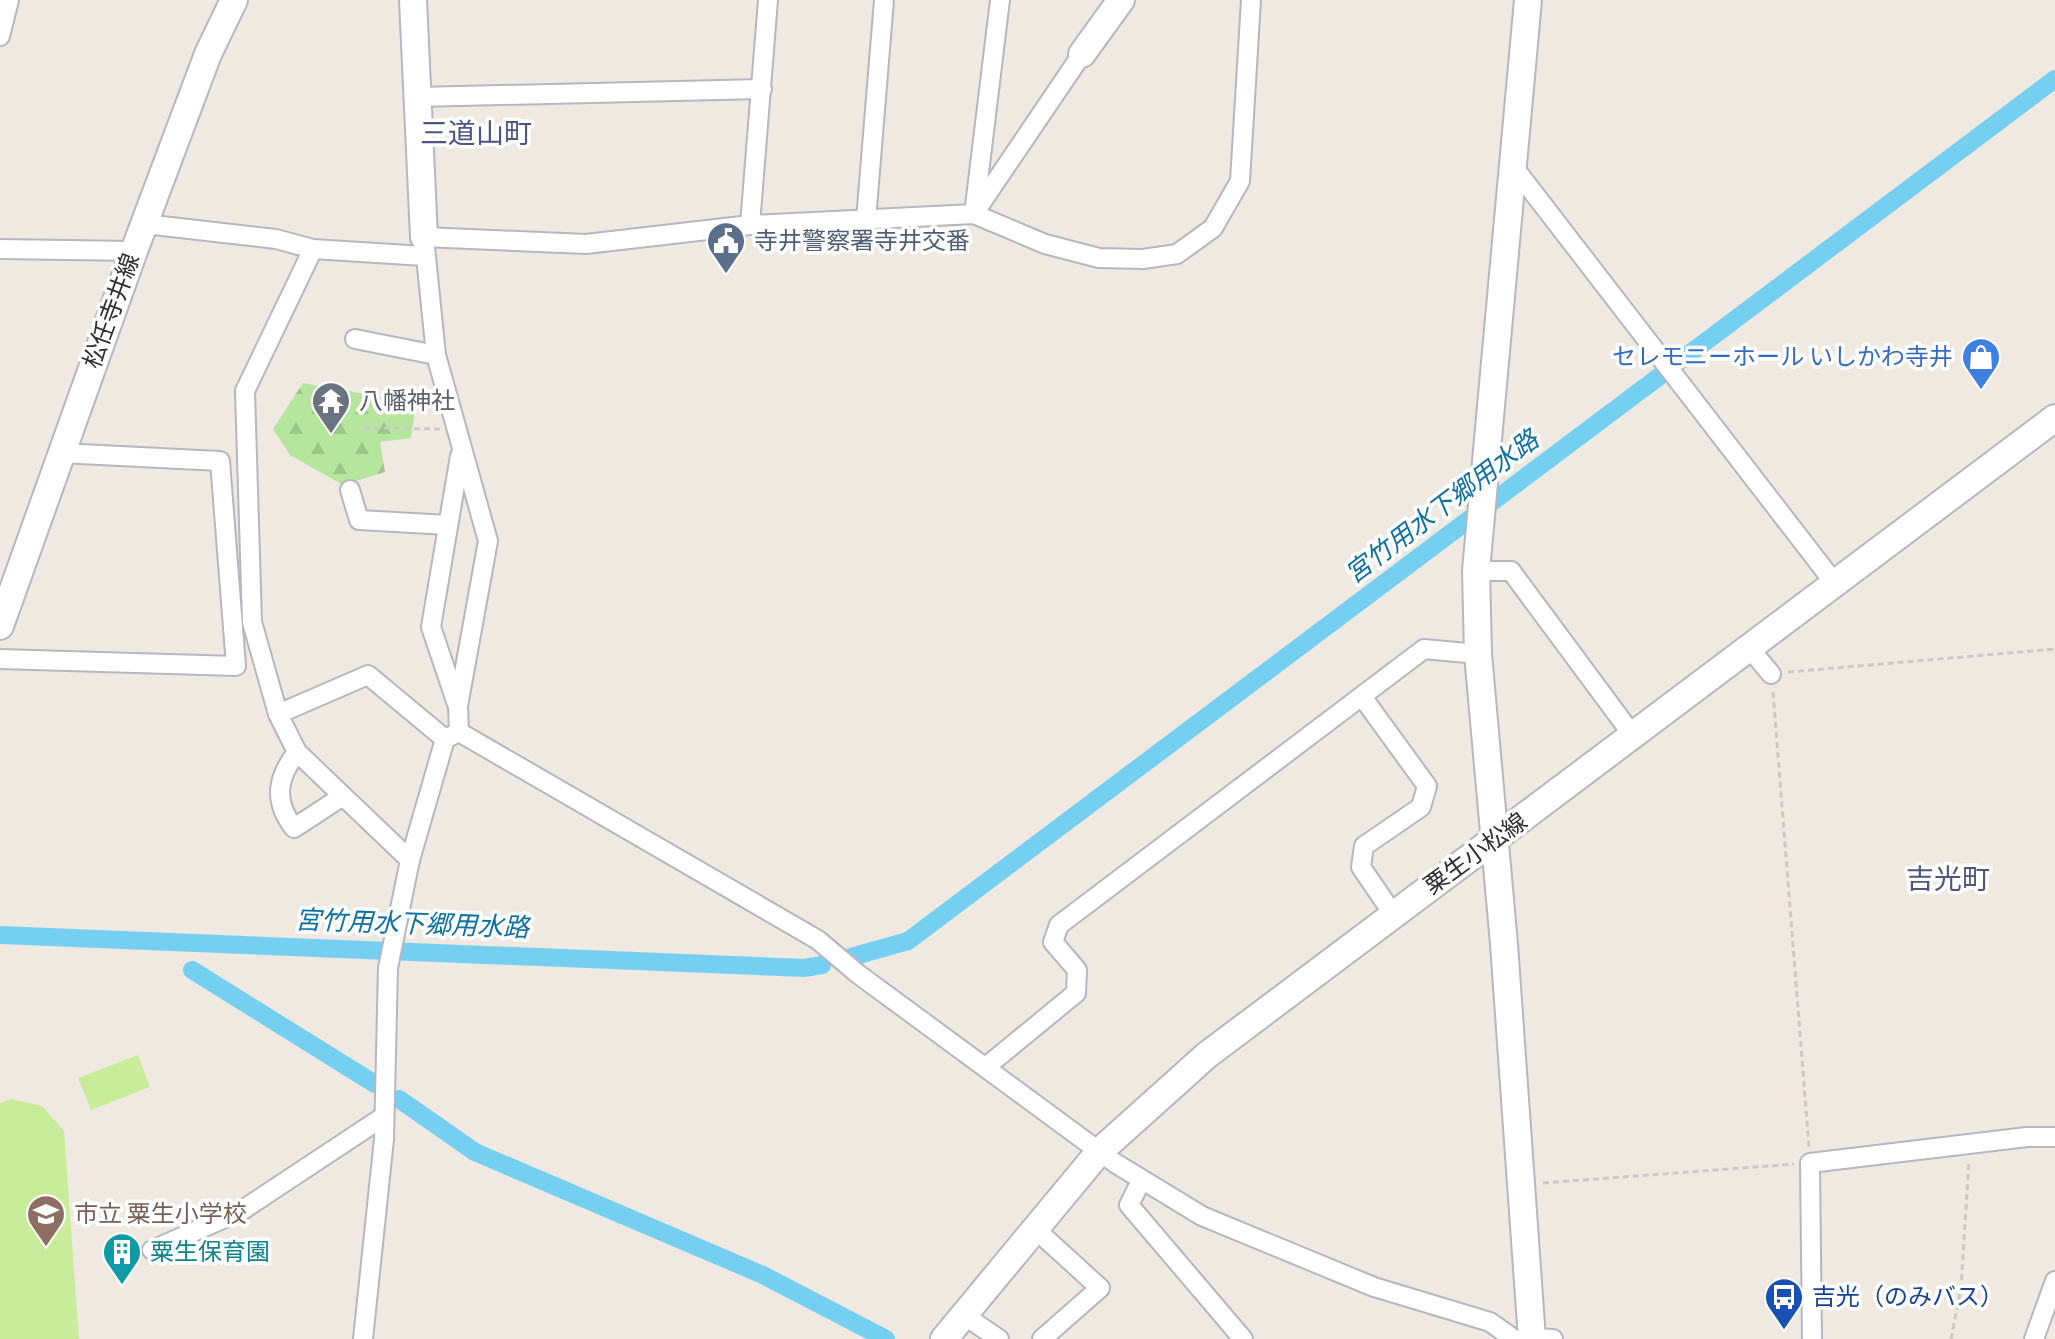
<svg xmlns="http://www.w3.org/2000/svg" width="2055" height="1339" font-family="'Source Sans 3','Noto Sans JP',sans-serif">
<defs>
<pattern id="forest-firs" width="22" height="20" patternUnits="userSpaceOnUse" patternTransform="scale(2)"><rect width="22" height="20" fill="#b6e59e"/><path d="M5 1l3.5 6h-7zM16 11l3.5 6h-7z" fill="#9dc588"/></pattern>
</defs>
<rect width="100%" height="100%" fill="#efe9e1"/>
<path fill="url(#forest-firs)" d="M303 383 416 403 411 438 380 442 385 472 343 485 290 455 273 429Z"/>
<g fill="#c9ec9a">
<path d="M138 1055 150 1087 91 1110 78 1078Z"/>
<path d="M11 1099 42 1106 64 1131 79 1339H0V1103Z"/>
</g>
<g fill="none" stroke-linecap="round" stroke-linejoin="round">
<g stroke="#75cff0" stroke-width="18">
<path d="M0 935 804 968 822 965"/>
<path d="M851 957 908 941 2055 79"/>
<path d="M192 970 375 1084"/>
<path d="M399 1099 475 1152 763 1275 886 1339"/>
</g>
<defs>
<g id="street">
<path d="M0 36 9 0"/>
<path d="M417 97 762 89"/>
<path d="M1512 165 1836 585"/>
<path d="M975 212 1082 54"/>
<path d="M974 214 1000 0"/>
<path d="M866 220 884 0"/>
<path d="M145 224 276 239 313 249 424 256"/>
<path d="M750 225 768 0"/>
<path d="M0 249 134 251"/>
<path d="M313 249 245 391 252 622 278 714 297 752 410 860"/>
<path d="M355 339 436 355"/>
<path d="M350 490 359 520 448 525"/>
<path d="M1476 571H1511L1634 737"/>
<path d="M1751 650 1771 674"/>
<path d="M0 659 236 666 220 461 60 453"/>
<path d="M1363 698 1427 786 1421 807 1364 846 1361 867 1393 914"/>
<path d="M457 704 431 627 460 456"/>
<path d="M278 714 368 675 445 739"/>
<path d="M459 732 458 706 488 541 436 355 424 237 586 244 750 225 974 214 1045 244 1099 258 1143 259 1177 254 1213 228 1240 181 1251 0"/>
<path d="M459 732 818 940 858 974 1115 1163 1202 1216 1374 1287 1490 1322 1514 1339"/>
<path d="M297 752C277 778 273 801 294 828L343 796"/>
<path d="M987 1066 1076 993 1077 970 1053 942 1059 925 1424 649 1478 654"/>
<path d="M1141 1181 1129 1205 1243 1339"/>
<path d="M1033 1227 1100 1288 1042 1339"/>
<path d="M152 1250 241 1211 383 1117"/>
<path d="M962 1314 999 1339"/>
<path d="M1532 1338 1553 1339"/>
<path d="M363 1339 384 1139 388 968 410 860 445 739 459 732"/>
<path d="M1812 1339 1810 1163 2027 1137H2055"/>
<path d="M2034 1339 2055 1281"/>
</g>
<g id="secondary">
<path d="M413 0 424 237"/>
<path d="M1528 0 1476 571 1478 654 1504 944 1532 1339"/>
<path d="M1082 54 1121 0"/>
<path d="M0 626 134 251 208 54 234 0"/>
<path d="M944 1339 1099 1152 1207 1055 2055 418"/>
</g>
</defs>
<use href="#street" stroke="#b4b7c1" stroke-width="22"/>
<use href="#secondary" stroke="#b4b7c1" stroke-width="30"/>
<g stroke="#c9c9c9" stroke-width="3" stroke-dasharray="6 4" stroke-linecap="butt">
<path d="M364 428 440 429"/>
<path d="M1788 672 2055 649"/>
<path d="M1773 692 1809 1147"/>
<path d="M1543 1183 1794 1164"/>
<path d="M1951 1339 1961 1288 1969 1160"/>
</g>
<use href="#street" stroke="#fff" stroke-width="18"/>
<use href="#secondary" stroke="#fff" stroke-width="26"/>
</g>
<defs>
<symbol id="civic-pin" viewBox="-11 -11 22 30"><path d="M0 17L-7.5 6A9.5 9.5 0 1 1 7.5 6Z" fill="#5c6f8a" stroke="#fff"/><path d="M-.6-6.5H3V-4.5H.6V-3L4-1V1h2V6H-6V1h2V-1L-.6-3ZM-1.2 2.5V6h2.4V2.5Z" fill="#fff"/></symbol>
<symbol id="shop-pin" viewBox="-11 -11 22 30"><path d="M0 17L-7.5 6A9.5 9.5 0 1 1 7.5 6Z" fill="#3f7fe0" stroke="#fff"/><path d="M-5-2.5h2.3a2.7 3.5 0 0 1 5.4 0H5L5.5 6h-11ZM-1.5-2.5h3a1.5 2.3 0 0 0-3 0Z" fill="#fff"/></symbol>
<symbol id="temple-pin" viewBox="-11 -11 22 30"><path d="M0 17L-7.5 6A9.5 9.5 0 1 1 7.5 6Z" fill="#6b7280" stroke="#fff"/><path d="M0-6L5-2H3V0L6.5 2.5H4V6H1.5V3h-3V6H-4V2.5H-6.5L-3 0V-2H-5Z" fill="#fff"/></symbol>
<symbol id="school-pin" viewBox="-11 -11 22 30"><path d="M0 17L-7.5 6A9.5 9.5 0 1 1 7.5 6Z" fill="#8d6e63" stroke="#fff"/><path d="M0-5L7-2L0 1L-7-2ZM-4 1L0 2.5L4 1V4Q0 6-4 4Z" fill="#fff"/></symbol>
<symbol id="building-pin" viewBox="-11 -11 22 30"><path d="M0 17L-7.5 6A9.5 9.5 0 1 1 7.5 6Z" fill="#0f9aa8" stroke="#fff"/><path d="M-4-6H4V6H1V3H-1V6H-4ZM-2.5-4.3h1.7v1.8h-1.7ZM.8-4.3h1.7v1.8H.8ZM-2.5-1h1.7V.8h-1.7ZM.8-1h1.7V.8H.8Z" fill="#fff"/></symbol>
<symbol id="bus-pin" viewBox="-11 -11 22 30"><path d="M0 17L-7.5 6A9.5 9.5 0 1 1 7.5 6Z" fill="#1a4fb4" stroke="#fff"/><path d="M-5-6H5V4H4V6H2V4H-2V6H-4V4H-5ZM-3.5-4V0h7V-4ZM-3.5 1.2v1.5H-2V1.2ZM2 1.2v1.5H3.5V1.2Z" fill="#fff"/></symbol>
</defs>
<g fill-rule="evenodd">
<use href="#civic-pin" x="704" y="219" width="44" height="60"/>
<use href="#shop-pin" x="1959" y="335" width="44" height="60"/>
<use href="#temple-pin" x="309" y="379" width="44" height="60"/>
<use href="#school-pin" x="24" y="1192" width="44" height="60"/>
<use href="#building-pin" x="100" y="1230" width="44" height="60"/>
<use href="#bus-pin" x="1762" y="1275" width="44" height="60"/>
</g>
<g text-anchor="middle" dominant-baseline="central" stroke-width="7" stroke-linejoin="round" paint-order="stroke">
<g font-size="24" fill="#4e5e75" stroke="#fff" text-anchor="start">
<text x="754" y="241">寺井警察署寺井交番</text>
</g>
<g font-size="24" fill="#2e2e2e" stroke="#fff">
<text transform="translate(112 311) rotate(-70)">松任寺井線</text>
<text transform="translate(1476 854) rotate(-36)">粟生小松線</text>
</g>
<g font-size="24" fill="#366cbe" stroke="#fff" text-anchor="end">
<text x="1953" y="357">セレモニーホール いしかわ寺井</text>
</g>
<g font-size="24" fill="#5b616d" stroke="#fff" text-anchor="start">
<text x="359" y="401">八幡神社</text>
</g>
<g font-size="24" fill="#785e54" stroke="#fff" text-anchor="start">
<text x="74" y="1214">市立 粟生小学校</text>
</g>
<g font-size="24" fill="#0d838f" stroke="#fff" text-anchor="start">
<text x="150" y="1252">粟生保育園</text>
</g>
<g font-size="24" fill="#164399" stroke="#fff" text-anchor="start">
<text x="1812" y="1297">吉光（のみバス）</text>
</g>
<g font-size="26" font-style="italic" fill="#0d6fa3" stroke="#fff">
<text transform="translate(1442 507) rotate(-37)">宮竹用水下郷用水路</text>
<text transform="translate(412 924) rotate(2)">宮竹用水下郷用水路</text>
</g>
<g font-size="28" fill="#4d5680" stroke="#fff">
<text x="476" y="134">三道山町</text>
<text x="1948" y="880">吉光町</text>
</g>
</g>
</svg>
